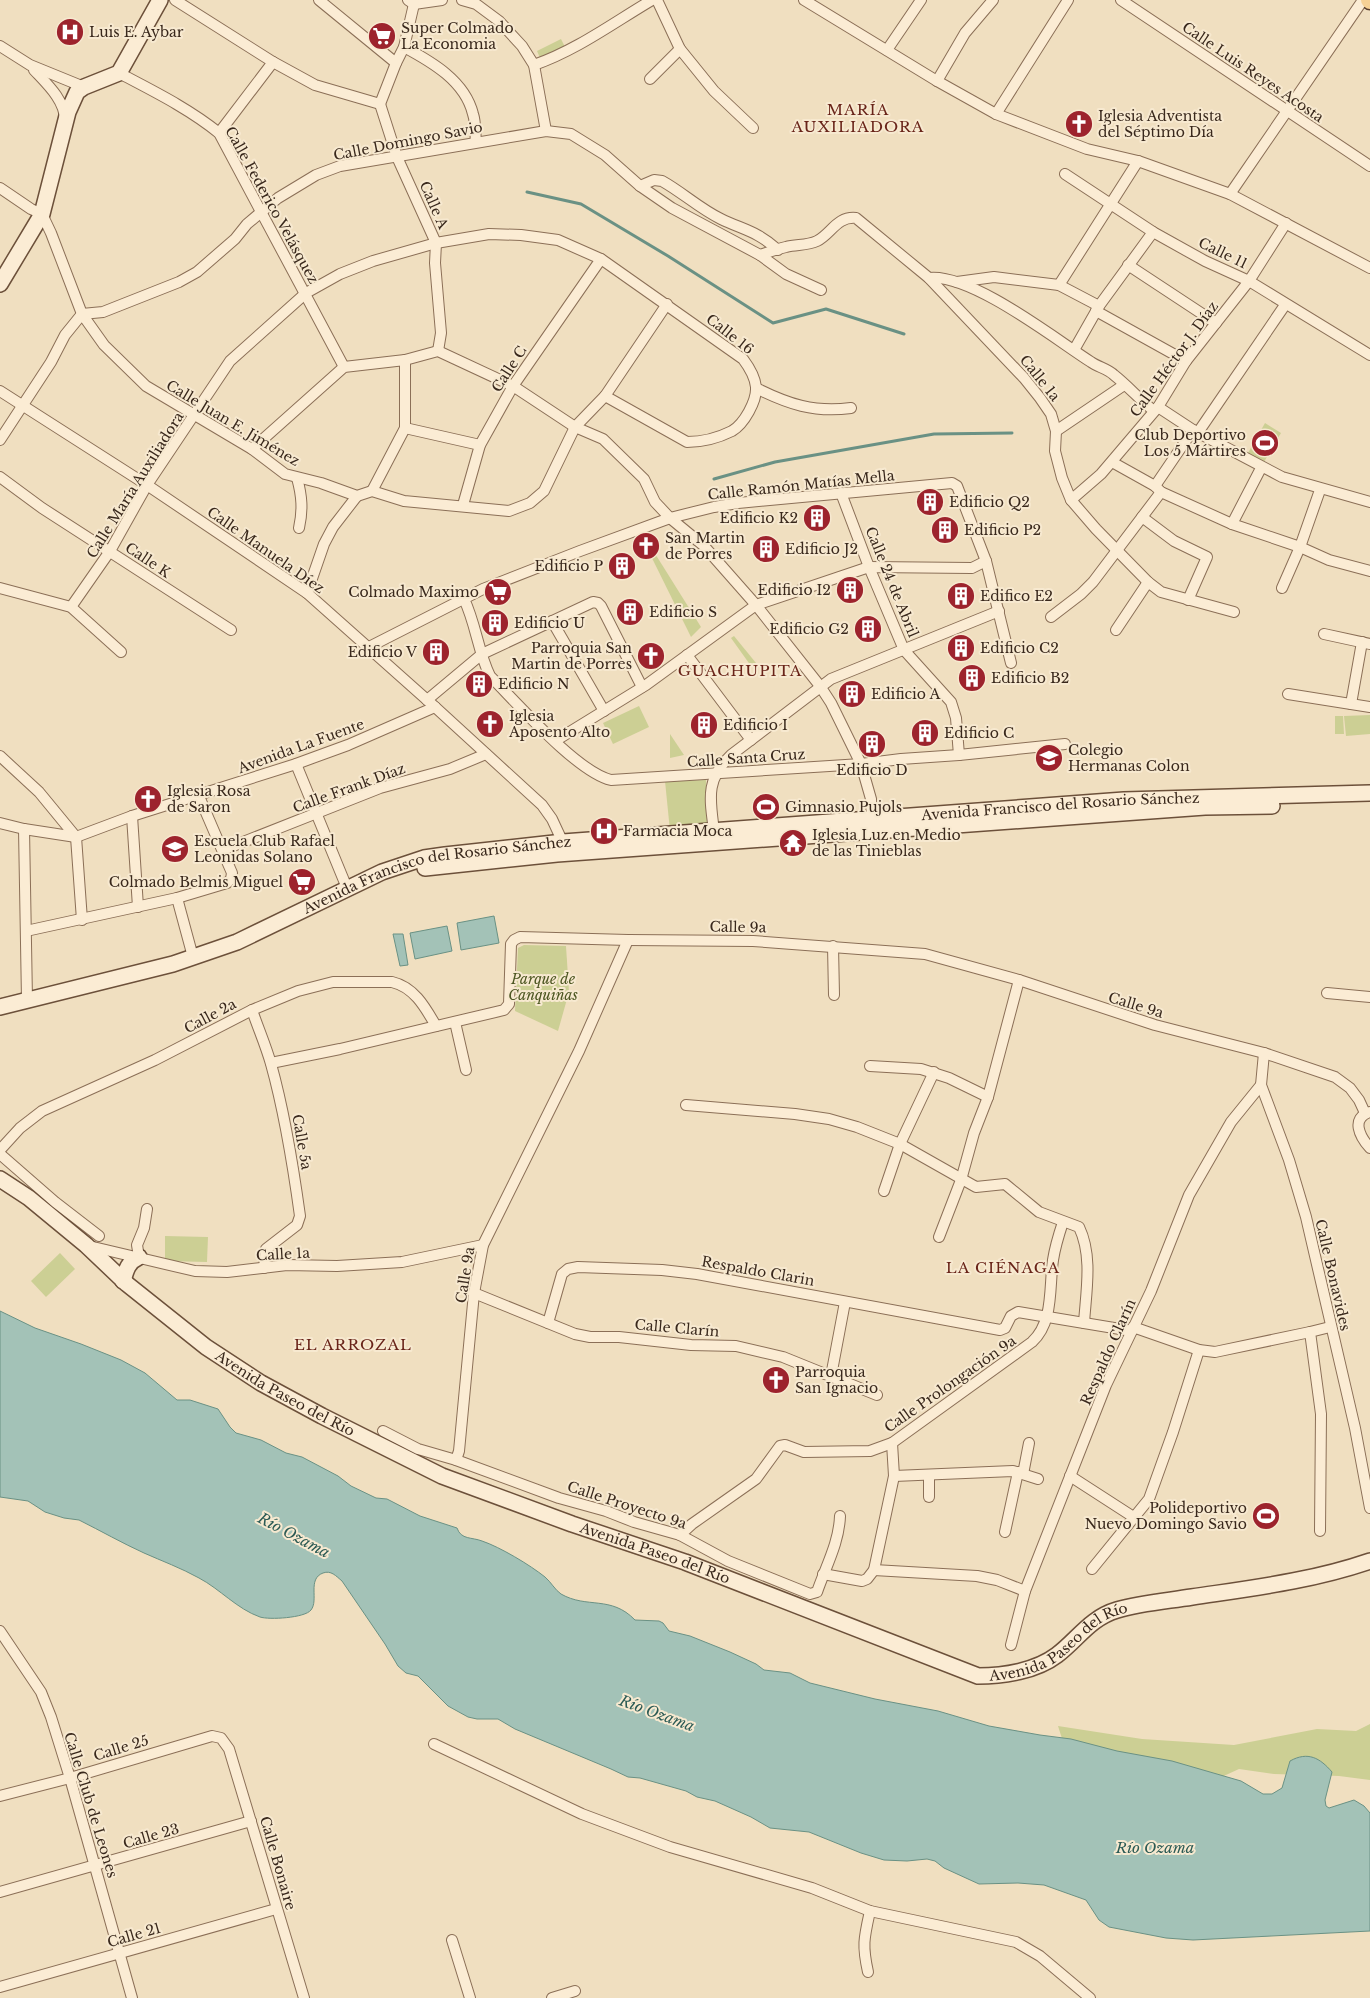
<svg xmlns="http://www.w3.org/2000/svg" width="1370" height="1998" font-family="'Libre Baskerville',serif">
<rect width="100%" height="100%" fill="#f0dfc0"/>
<g fill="#cccf94">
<path d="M561 39 565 47 541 60 537 51Z"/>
<path d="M1265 423 1281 433 1264 462 1248 453Z"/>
<path d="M649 544 701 627 691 637 646 546Z"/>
<path d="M734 636 756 663 751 666 731 638Z"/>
<path d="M639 706 649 727 613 744 603 723Z"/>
<path d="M1370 715V734L1346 736 1344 716Z"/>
<path d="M1335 716H1343L1344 734H1335Z"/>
<path d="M670 734 684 755 670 758Z"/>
<path d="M706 780 710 830 670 831 665 781Z"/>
<path d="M524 945 566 946 569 992 558 1031 515 1011 518 948Z"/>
<path d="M165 1236 208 1237 207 1262 165 1261Z"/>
<path d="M60 1253 75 1269 46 1297 31 1281Z"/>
<path d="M1370 1724V1780L1339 1776 1274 1774 1239 1769 1215 1780 1066 1751 1058 1726 1142 1739 1234 1745 1317 1729 1356 1731Z"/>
</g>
<g fill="#a3c2b7" stroke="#6a9184">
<path d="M494 916 499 943 461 950 457 923Z"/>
<path d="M447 926 452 951 415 959 410 933Z"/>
<path d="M393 934H403L408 965 400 966Z"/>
<path d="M0 1311 35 1328 81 1344 121 1360 145 1373 177 1400H190L218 1409 230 1427 236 1433 261 1440 286 1453 302 1457 338 1476 351 1486 376 1498 387 1499 420 1516 457 1528C461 1540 472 1537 482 1541 500 1547 530 1565 545 1577 551 1582 555 1590 561 1594 587 1609 611 1595 635 1620L659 1621 663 1623 669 1631 690 1636 730 1652 756 1664 764 1670 790 1673 810 1683 875 1699 938 1711 989 1726 1040 1735 1071 1739 1117 1751 1172 1761 1241 1781 1263 1794H1272L1282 1788 1290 1761C1308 1751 1320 1758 1332 1772L1325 1800 1326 1806 1329 1808 1354 1800 1364 1806 1370 1813V1931L1193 1940 1166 1938 1109 1927 1099 1920 1086 1900 1044 1885 1018 1883 979 1884 944 1868 935 1861 927 1859 907 1861 884 1860 861 1853 809 1832 770 1828 751 1817 715 1801 697 1797 686 1791 640 1778 628 1777 611 1769 515 1729 498 1719H477L468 1717 448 1706 418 1676 406 1673 398 1666 385 1644 342 1581C336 1576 331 1570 323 1573 307 1579 319 1600 311 1610 305 1618 269 1620 260 1617 237 1609 220 1589 199 1578 181 1568 162 1561 144 1553 122 1543 101 1531 79 1520L64 1518 45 1512 28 1501 0 1497Z"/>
</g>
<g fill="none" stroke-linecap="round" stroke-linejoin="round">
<g stroke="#6a9184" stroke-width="3">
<path d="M527 192 581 204 668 256 773 323 826 309 904 334"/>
<path d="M714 479 775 462 934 434 1012 433"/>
</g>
<defs>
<g id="street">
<path d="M175 0 273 62 315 85 380 104"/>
<path d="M319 0 396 63"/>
<path d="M408 0 414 4 442 0"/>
<path d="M462 0 476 4 499 21 522 46 534 65 546 131"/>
<path d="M657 0 680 49 714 91 753 128"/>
<path d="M804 0 937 81 996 114 1087 149 1138 161 1230 194 1370 268"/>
<path d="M1121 0 1370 166"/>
<path d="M0 46 30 65 84 87"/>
<path d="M404 47C432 62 465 81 473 114 476 123 475 133 476 142"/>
<path d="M887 50 921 0"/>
<path d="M534 65C577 50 613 23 652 0"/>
<path d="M34 70C46 83 65 100 65 120"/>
<path d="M119 73C153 91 188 108 219 133L344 367"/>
<path d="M650 79 680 49"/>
<path d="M937 81 965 33 993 0"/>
<path d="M380 104 397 157 436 243 435 263 441 333 438 351"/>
<path d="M380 104 396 63 404 47 414 4"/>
<path d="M996 114 1068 0"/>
<path d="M219 133 273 62"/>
<path d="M1065 174 1153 232 1205 261 1249 281 1370 355"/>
<path d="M640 186 654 180 662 181C682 192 700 209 721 219 744 230 757 231 778 250"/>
<path d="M0 188 31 209 42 214 51 233 82 314 104 345 146 386 252 449 285 474 321 483 357 496 372 491 404 501 509 511 530 503 544 491 575 427 605 396 667 304"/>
<path d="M1230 194 1363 0"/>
<path d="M760 255 786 274 821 290"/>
<path d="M1128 265 1216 323"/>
<path d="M929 278C971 273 1055 339 1091 362 1098 367 1108 369 1114 375 1128 386 1140 400 1154 411"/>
<path d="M957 282 994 277 1059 285 1099 306"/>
<path d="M1059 285 1138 161"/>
<path d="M1096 311 1186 361"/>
<path d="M1074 350 1099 306 1153 232"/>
<path d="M756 388C788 404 814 413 851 408"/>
<path d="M0 391 147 485 307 593 435 707 542 805 552 819 565 847"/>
<path d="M1158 407 1193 430 1282 477 1370 502"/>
<path d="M405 428 480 445"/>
<path d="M1056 431 1124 385"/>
<path d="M1199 431 1285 305"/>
<path d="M0 440 51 362 65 335 82 314 103 312 179 282 197 272 235 239 247 224 278 198 316 175 340 166 546 131 571 134 605 155 640 186 672 208 760 255C769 252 777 249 786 247 796 244 807 246 817 241 831 234 837 216 856 218L929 278 1024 378 1040 398 1051 414 1056 431 1055 451 1062 478 1071 500 1096 529 1148 582 1161 592 1234 612"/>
<path d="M252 449 344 367 405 360 438 351 513 386 575 427 603 439 644 479 655 502 670 518 704 546 756 605 820 686 831 703 861 764 871 799 872 824"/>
<path d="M1112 462 1155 486 1161 492 1232 524 1300 547 1329 560 1370 571"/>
<path d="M0 477 42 508 231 630"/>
<path d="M297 478C302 496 303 510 299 528"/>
<path d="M1155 486 1193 430"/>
<path d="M372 491 405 428V360"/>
<path d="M841 493 869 567 904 650 951 702 956 718 959 755"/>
<path d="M1071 500 1101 474 1158 407 1186 361 1249 281 1286 223"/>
<path d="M463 505 480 445 513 386 601 259"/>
<path d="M1142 517 1174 541 1207 557 1188 600"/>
<path d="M1232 524 1261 468"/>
<path d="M0 588 71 607 121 652"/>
<path d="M1282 588 1300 547 1320 490"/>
<path d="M307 593 324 544 333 527 357 496"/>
<path d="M464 599C476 624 478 652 490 676 517 703 577 772 611 780L861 764 901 759 959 755 1065 744"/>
<path d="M71 607 110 551 147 485 230 361 306 293 340 274 373 261 436 243 489 234 521 235 558 240 601 259 743 359C749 367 755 377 756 387 757 401 744 424 732 431 718 438 702 442 687 442L605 396"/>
<path d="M1051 617 1081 594 1093 582 1161 492"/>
<path d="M552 621 604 711"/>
<path d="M1116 630 1148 582"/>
<path d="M1324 634 1370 644"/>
<path d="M369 647 483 589 580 551 670 518 714 507 738 503 952 483 957 486 986 561 1011 663"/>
<path d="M687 655 751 740"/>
<path d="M1288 694 1370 707"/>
<path d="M427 700 482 654 593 602 598 603 601 606 642 687"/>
<path d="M1351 704 1362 642"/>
<path d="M555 741 646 685 756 605 869 567 972 568 986 561"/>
<path d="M0 756 39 792 76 837 82 920"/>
<path d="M296 764 347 888"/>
<path d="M132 816 138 907"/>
<path d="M0 823 24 829 76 837 132 816 296 764 348 745 435 707"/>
<path d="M24 829 27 1000"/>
<path d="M714 831C710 799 705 780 731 755L831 679 999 611"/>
<path d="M223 850 380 788 450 769 486 754"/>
<path d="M177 898 193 957"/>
<path d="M26 931 177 898 227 883 231 879 232 873 198 794"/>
<path d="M833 946 834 995"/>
<path d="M1327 993 1370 997"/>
<path d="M252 1010C258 1028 266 1046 271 1064 285 1114 293 1165 300 1216L297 1225 266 1249 264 1268"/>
<path d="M455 1022 466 1070"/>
<path d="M1264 1053 1261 1085 1289 1160 1306 1217 1355 1428 1370 1508"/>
<path d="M271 1063 340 1049 504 1010 509 1004 511 944 514 940 520 937 628 940 753 941 925 954 1019 980 1155 1025 1264 1053 1335 1077 1350 1088 1359 1100 1365 1113"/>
<path d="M870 1066 921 1069 949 1078 988 1097"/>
<path d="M686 1105 795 1114 829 1119 857 1127 900 1144 976 1187 1005 1184 1039 1212 1079 1227C1093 1256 1086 1292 1084 1323"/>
<path d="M1370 1112C1350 1118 1360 1137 1370 1148"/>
<path d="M0 1150 20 1128 42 1111 155 1060 252 1010 298 991 333 982H392C414 987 425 1007 436 1026"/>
<path d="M0 1154 55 1202 99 1236"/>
<path d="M884 1191 900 1144 934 1072"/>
<path d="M939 1237 961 1180 974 1133 988 1097 1019 980"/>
<path d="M89 1246 195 1271 227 1272 287 1265 337 1266 402 1262 483 1245"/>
<path d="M139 1257 137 1245 144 1228 147 1209"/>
<path d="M474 1293 575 1334 590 1337H619L691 1345 736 1346 783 1357 877 1395"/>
<path d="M548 1323 562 1274 568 1269 578 1267 662 1270 697 1274 1000 1330 1005 1328 1011 1316 1018 1312 1132 1331"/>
<path d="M1133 1327 1199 1350 1215 1352 1310 1332"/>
<path d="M831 1376 845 1302"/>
<path d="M383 1431 418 1449 456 1460 559 1498 606 1511 634 1522 680 1535 728 1561 810 1594 817 1592C826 1566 839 1543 840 1516"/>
<path d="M456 1460 459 1451 474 1293 483 1245 579 1051 628 940"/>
<path d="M1023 1474 1029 1443"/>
<path d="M929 1475V1497"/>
<path d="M894 1476 1013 1471 1038 1479"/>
<path d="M1070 1476 1135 1518"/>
<path d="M1320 1531 1321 1414 1310 1332 1330 1327"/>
<path d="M1005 1532 1018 1472"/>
<path d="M680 1535 692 1524 756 1479 780 1446 785 1445 804 1452 870 1451 892 1443 1032 1342C1054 1322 1049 1287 1053 1260 1055 1247 1059 1234 1063 1222"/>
<path d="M1092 1569 1149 1499 1173 1432 1199 1350"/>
<path d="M874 1570 977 1576 997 1580 1025 1591"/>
<path d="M823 1574 862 1581 867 1579 874 1570 894 1476 892 1443"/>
<path d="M0 1631 41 1692 51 1717 70 1778 132 1998"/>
<path d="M1011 1645 1025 1591 1106 1385 1151 1291 1189 1195 1231 1122 1261 1085"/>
<path d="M434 1744 582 1814 670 1847 812 1888 870 1911 1016 1942 1040 1956 1090 1998"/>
<path d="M0 1796 70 1778 212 1736 221 1738 229 1749 304 1998"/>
<path d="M0 1892 251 1821"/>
<path d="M452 1940 470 1998"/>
<path d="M868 1972C862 1945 864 1938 870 1911"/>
<path d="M0 1987 276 1909"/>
<path d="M552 1998 575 1991"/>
</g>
<g id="secondary">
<path d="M0 284 42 214 68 112 77 92 84 87 119 73 160 0"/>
<path d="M425 868 557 854 1205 807 1272 806"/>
<path id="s1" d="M0 1007 173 964 237 942 382 872 424 858 445 855 563 842 1124 800 1370 793"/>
<path id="s2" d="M0 1179 29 1198 86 1245 127 1284 206 1347 261 1383 322 1416 442 1476 572 1524 685 1562 978 1676C1004 1676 1036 1671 1057 1655 1078 1639 1090 1618 1117 1610 1141 1603 1167 1601 1192 1597 1252 1588 1312 1581 1370 1561"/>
<path d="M123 1281C126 1270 128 1262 139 1257"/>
</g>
<path id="primary" d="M1369 0 1370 1"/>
</defs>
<use href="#street" stroke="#8b6f57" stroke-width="12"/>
<use href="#secondary" stroke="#6c503a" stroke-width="18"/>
<use href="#primary" stroke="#583d2c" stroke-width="19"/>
<use href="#street" stroke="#fbecd4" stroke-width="10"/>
<use href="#secondary" stroke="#fbecd4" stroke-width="15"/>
<use href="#primary" stroke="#f6d195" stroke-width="16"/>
</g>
<defs>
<symbol id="hospital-disc" viewBox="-11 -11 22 22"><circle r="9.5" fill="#9d232d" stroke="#f7e9d0"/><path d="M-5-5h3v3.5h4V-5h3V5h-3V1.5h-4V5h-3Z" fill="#fff"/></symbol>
<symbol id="supermarket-disc" viewBox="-11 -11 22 22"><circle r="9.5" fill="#9d232d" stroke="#f7e9d0"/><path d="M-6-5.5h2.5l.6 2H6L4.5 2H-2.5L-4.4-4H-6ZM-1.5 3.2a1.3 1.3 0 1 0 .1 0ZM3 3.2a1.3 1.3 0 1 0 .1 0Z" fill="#fff"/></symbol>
<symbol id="church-disc" viewBox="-11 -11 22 22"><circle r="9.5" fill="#9d232d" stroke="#f7e9d0"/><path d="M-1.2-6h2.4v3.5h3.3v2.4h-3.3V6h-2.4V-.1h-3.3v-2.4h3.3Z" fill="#fff"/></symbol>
<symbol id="stadium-disc" viewBox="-11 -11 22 22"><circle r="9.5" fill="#9d232d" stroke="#f7e9d0"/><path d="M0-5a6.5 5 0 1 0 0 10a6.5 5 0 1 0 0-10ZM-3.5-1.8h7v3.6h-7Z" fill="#fff"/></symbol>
<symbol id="building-disc" viewBox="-11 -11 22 22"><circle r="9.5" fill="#9d232d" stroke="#f7e9d0"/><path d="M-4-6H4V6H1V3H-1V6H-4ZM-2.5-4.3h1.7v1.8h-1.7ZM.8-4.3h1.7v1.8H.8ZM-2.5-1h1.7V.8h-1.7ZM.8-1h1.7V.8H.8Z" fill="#fff"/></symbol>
<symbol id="school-disc" viewBox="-11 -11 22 22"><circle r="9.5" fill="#9d232d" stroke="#f7e9d0"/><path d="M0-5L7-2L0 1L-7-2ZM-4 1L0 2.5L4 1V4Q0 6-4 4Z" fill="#fff"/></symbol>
<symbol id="temple-disc" viewBox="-11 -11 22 22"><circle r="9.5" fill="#9d232d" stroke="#f7e9d0"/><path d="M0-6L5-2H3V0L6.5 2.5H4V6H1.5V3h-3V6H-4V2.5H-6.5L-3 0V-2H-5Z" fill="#fff"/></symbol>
</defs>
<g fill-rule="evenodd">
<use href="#hospital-disc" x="54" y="16" width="32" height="32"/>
<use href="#supermarket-disc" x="366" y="20" width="32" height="32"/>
<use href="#church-disc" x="1063" y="108" width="32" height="32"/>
<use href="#stadium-disc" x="1249" y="427" width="32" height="32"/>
<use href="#building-disc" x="914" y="486" width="32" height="32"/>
<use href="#building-disc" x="801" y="502" width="32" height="32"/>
<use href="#building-disc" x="929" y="514" width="32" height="32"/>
<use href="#church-disc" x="630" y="530" width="32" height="32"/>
<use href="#building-disc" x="750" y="533" width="32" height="32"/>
<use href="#building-disc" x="606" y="550" width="32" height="32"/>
<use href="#building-disc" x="834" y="574" width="32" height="32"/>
<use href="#supermarket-disc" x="482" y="576" width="32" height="32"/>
<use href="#building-disc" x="945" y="580" width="32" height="32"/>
<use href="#building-disc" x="614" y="596" width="32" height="32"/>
<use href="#building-disc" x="479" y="607" width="32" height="32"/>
<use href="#building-disc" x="852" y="613" width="32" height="32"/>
<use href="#building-disc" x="945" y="632" width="32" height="32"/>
<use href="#building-disc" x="420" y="636" width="32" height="32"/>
<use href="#church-disc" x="635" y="640" width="32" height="32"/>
<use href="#building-disc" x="956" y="662" width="32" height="32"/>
<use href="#building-disc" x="463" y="668" width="32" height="32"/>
<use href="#building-disc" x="836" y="678" width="32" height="32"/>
<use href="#church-disc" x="474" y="708" width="32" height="32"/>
<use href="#building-disc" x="688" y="709" width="32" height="32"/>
<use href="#building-disc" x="909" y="717" width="32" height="32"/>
<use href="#building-disc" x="856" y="728" width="32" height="32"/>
<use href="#school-disc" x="1033" y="742" width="32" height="32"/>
<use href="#church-disc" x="132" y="783" width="32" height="32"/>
<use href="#stadium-disc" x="750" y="791" width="32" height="32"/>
<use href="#hospital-disc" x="588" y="815" width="32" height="32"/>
<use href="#temple-disc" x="777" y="827" width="32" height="32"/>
<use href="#school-disc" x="159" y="833" width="32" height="32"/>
<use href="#supermarket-disc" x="286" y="866" width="32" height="32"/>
<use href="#church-disc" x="760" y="1364" width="32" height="32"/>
<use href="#stadium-disc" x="1250" y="1500" width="32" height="32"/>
</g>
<g text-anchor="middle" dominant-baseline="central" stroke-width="4" stroke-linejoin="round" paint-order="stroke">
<g font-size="14" fill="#39281c" stroke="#f7e9d0" text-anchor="start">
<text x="401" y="28">Super Colmado<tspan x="401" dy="16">La Economia</tspan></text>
<text x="89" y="32">Luis E. Aybar</text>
<text x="1098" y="116">Iglesia Adventista<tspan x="1098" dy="16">del Séptimo Día</tspan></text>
<text x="1246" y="435" text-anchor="end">Club Deportivo<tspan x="1246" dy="16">Los 5 Mártires</tspan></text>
<text x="949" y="502">Edificio Q2</text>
<text x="798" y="518" text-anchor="end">Edificio K2</text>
<text x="964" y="530">Edificio P2</text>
<text x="665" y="538">San Martin<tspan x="665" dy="16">de Porres</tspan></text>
<text x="785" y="549">Edificio J2</text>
<text x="603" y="566" text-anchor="end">Edificio P</text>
<text x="831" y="590" text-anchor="end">Edificio I2</text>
<text x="479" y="592" text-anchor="end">Colmado Maximo</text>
<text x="980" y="596">Edifico E2</text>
<text x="649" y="612">Edificio S</text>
<text x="514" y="623">Edificio U</text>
<text x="849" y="629" text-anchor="end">Edificio G2</text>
<text x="632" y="648" text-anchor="end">Parroquia San<tspan x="632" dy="16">Martin de Porres</tspan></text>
<text x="980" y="648">Edificio C2</text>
<text x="417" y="652" text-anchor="end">Edificio V</text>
<text x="991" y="678">Edificio B2</text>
<text x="498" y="684">Edificio N</text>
<text x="871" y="694">Edificio A</text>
<text x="509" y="716">Iglesia<tspan x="509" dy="16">Aposento Alto</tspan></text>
<text x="723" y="725">Edificio I</text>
<text x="944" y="733">Edificio C</text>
<text x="1068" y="750">Colegio<tspan x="1068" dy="16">Hermanas Colon</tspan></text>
<text x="872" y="770" text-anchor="middle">Edificio D</text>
<text x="167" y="791">Iglesia Rosa<tspan x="167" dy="16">de Saron</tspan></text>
<text x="785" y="807">Gimnasio Pujols</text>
<text x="623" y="831">Farmacia Moca</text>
<text x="812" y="835">Iglesia Luz en Medio<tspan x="812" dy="16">de las Tinieblas</tspan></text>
<text x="194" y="841">Escuela Club Rafael<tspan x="194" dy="16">Leonidas Solano</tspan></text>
<text x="283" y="882" text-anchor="end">Colmado Belmis Miguel</text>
<text x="795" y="1372">Parroquia<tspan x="795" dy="16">San Ignacio</tspan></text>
<text x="1247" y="1508" text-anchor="end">Polideportivo<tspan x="1247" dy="16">Nuevo Domingo Savio</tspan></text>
</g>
<g font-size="14" fill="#39281c" stroke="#f7e9d0">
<text transform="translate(1253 72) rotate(34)">Calle Luis Reyes Acosta</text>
<text transform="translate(408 141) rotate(-11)">Calle Domingo Savio</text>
<text transform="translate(272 205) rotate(61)">Calle Federico Velásquez</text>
<text transform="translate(434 205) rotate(66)">Calle A</text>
<text transform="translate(1223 253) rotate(26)">Calle 11</text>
<text transform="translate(730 334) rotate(38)">Calle 16</text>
<text transform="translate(1174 359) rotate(-54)">Calle Héctor J. Díaz</text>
<text transform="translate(509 369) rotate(-57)">Calle C</text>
<text transform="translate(1040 378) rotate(51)">Calle 1a</text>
<text transform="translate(233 423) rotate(31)">Calle Juan E. Jiménez</text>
<text transform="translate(135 485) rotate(-58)">Calle María Auxiliadora</text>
<text transform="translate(801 485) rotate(-6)">Calle Ramón Matías Mella</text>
<text transform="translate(266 550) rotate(35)">Calle Manuela Díez</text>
<text transform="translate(148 560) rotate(34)">Calle K</text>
<text transform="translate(892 582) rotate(68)">Calle 24 de Abril</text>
<text transform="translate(301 746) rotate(-20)">Avenida La Fuente</text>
<text transform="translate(746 758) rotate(-4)">Calle Santa Cruz</text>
<text transform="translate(349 788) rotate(-20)">Calle Frank Díaz</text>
<text stroke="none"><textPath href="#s1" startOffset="1090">Avenida Francisco del Rosario Sánchez</textPath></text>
<text stroke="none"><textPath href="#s1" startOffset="460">Avenida Francisco del Rosario Sánchez</textPath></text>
<text transform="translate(738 927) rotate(1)">Calle 9a</text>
<text transform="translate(1136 1005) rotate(17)">Calle 9a</text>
<text transform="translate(210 1016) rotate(-28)">Calle 2a</text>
<text transform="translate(302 1142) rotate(80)">Calle 5a</text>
<text transform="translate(283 1254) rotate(-3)">Calle 1a</text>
<text transform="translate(758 1271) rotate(10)">Respaldo Clarin</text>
<text transform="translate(465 1275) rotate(-81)">Calle 9a</text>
<text transform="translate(1333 1275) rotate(77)">Calle Bonavides</text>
<text transform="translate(677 1328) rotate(5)">Calle Clarín</text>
<text transform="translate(1108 1352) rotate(-66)">Respaldo Clarín</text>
<text transform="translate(950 1384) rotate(-35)">Calle Prolongación 9a</text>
<text stroke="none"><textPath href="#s2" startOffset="358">Avenida Paseo del Río</textPath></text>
<text transform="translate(627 1505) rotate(18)">Calle Proyecto 9a</text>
<text stroke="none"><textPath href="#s2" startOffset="762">Avenida Paseo del Río</textPath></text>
<text stroke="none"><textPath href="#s2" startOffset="1198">Avenida Paseo del Río</textPath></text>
<text transform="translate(121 1748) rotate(-17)">Calle 25</text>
<text transform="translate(91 1805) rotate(73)">Calle Club de Leones</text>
<text transform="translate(151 1836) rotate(-16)">Calle 23</text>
<text transform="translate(278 1863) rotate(74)">Calle Bonaire</text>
<text transform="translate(134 1935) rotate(-16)">Calle 21</text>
</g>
<g font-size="14" font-style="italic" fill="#4d5722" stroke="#f7e9d0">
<text x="543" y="979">Parque de<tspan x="543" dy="16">Canquiñas</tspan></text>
</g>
<g font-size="15" letter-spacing="1" fill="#692419" stroke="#f7e9d0">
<text x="858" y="109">MARÍA<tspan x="858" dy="17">AUXILIADORA</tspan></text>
<text x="740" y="670">GUACHUPITA</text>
<text x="1003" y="1267">LA CIÉNAGA</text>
<text x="353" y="1344">EL ARROZAL</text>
</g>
<g font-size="15" font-style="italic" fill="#2b5a54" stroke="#f7e9d0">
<text transform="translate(294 1535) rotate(28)">Río Ozama</text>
<text transform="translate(657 1713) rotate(20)">Río Ozama</text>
<text x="1155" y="1847">Río Ozama</text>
</g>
</g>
</svg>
